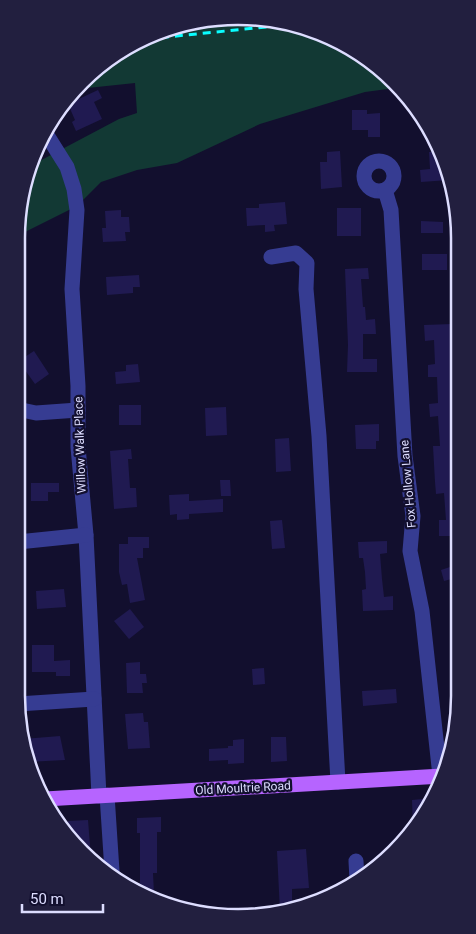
<svg xmlns="http://www.w3.org/2000/svg" width="476" height="934" font-family="Roboto,sans-serif">
<rect width="100%" height="100%" fill="#120f2e"/>
<path fill="#123934" d="M252 17 336 39 395 88 365 92 260 124 177 163 137 170 101 182 77 206 17 236V224L32 165 119 119 137 113 135 83 78 89 92 71 166 28Z"/>
<g fill="#201a51">
<path d="M98 90 102 98 94 102 102 119 76 131 72 122 75 120 68 104Z"/>
<path d="M352 110H367V114L380 113V137H368V130H352Z"/>
<path d="M340 151 342 187 321 189 320 162H327V152Z"/>
<path d="M442 151 449 180 421 182 420 170 430 169 429 152Z"/>
<path d="M285 202 287 224 274 225 275 231 265 232V225L247 226 246 208H259V204Z"/>
<rect x="337" y="208" width="24" height="28"/>
<path d="M121 210V217H129L130 232H125L126 241 103 242 102 228H106L105 211Z"/>
<path d="M421 221 443 222V233H421Z"/>
<rect x="422" y="254" width="25" height="16"/>
<path d="M368 268 369 279H361L363 307H365L366 320 375 319 376 334H363V359H377V372H347L348 345 345 269Z"/>
<path d="M139 275 140 287H133V293L107 295 106 277Z"/>
<path d="M452 324 454 363H458V384L454 385 456 414 458 413V424H456L459 445V546H451L450 536H439V520H446L444 493 436 494 435 482 433 446H440L438 416 430 417 429 404 438 403 437 377H428V365L435 364 434 340 425 341 424 325Z"/>
<path d="M34 351 49 374 35 384 25 370 17 376V362Z"/>
<path d="M138 364 140 382 116 384 115 372 126 371V365Z"/>
<rect x="119" y="405" width="22" height="20"/>
<path d="M226 407 227 435 206 436 205 408Z"/>
<path d="M379 424V441H376V449H356L355 425Z"/>
<path d="M289 438 291 471 276 472 275 439Z"/>
<path d="M131 449 132 459H128L130 488H136L137 507 114 509 110 451Z"/>
<path d="M220 480H230L231 496H221Z"/>
<path d="M31 483H59V492H48V501H31Z"/>
<path d="M189 494V501L223 499V512L189 514V519L177 520V514L170 515 169 495Z"/>
<path d="M282 520 285 548 272 549 270 521Z"/>
<path d="M128 537H149V548H143V558H137L145 600 130 603 127 584 122 585 119 572V544H128Z"/>
<path d="M387 541V553L380 554 382 579 384 597 393 596V610L363 611 362 590 366 589 365 572 363 558H359L358 542Z"/>
<path d="M459 564V577L444 581 441 570Z"/>
<path d="M64 589 66 607 37 609 36 591Z"/>
<path d="M130 609 144 627 129 639 114 621Z"/>
<path d="M32 645H54V661L70 660V676H56V672H32Z"/>
<path d="M140 662V674H146L147 683H142L143 693H127L126 663Z"/>
<path d="M264 668 265 684 253 685 252 669Z"/>
<path d="M396 689 397 703 363 706 362 691Z"/>
<path d="M143 713 144 722H148L150 748 128 749 125 714Z"/>
<path d="M60 736 65 760 27 762 23 739Z"/>
<path d="M271 737H286L287 761 271 762Z"/>
<path d="M244 739V763L228 764V760L209 761V749L228 748V746H233V740Z"/>
<path d="M434 798 413 828 412 800Z"/>
<path d="M161 817V832H157V873H153L154 894H148L123 884 140 883V833H137V818Z"/>
<path d="M88 820 91 858 69 838 68 821Z"/>
<path d="M306 849 309 888 292 889V908L280 912 277 851Z"/>
</g>
<g fill="none" stroke-linecap="round" stroke-linejoin="round">
<g stroke="#363c92" stroke-width="15">
<path d="M45 132 67 167 74 189 77 210 72 289 78 386V447L86 535 99 796"/>
<circle cx="379" cy="176" r="15"/>
<path d="M385 190 391 210 405 456 413 516 410 551 422 611 440 776"/>
<path d="M271 257 296 253 307 263 306 289 319 436 338 782"/>
<path d="M17 409 36 413 78 410"/>
<path d="M18 542 86 535"/>
<path d="M18 704 94 699"/>
<path d="M107 795 112 871 110 876"/>
<path d="M356 861 357 880"/>
</g>
<path stroke="#b664ff" stroke-width="15" d="M45 799 442 776"/>
<path stroke="#09feff" stroke-width="3" stroke-dasharray="8 6" stroke-linecap="butt" d="M147 39 285 25"/>
</g>
<g text-anchor="middle" dominant-baseline="central" stroke-width="4.5" stroke-linejoin="round" paint-order="stroke">
<g font-size="12" fill="#ddf" stroke="#120f2e">
<text transform="translate(80 445) rotate(-92)">Willow Walk Place</text>
<text transform="translate(408 484) rotate(-95)">Fox Hollow Lane</text>
<text transform="translate(243 788) rotate(-3)">Old Moultrie Road</text>
</g>
</g>
<path d="M0 0H476V934H0ZM238 25H238A213 213 0 0 1 451 238V696A213 213 0 0 1 238 909H238A213 213 0 0 1 25 696V238A213 213 0 0 1 238 25Z" fill="#221f3f" fill-rule="evenodd"/>
<path fill="none" stroke="#ddf" stroke-width="2.5" d="M238 25H238A213 213 0 0 1 451 238V696A213 213 0 0 1 238 909H238A213 213 0 0 1 25 696V238A213 213 0 0 1 238 25Z"/>
<path d="M22 904v8h81v-8" fill="none" stroke="#ddddff" stroke-width="2.5"/>
<text x="30" y="904" font-size="15" fill="#ddddff" stroke="#120f2e" stroke-width="4" paint-order="stroke">50 m</text>
</svg>
